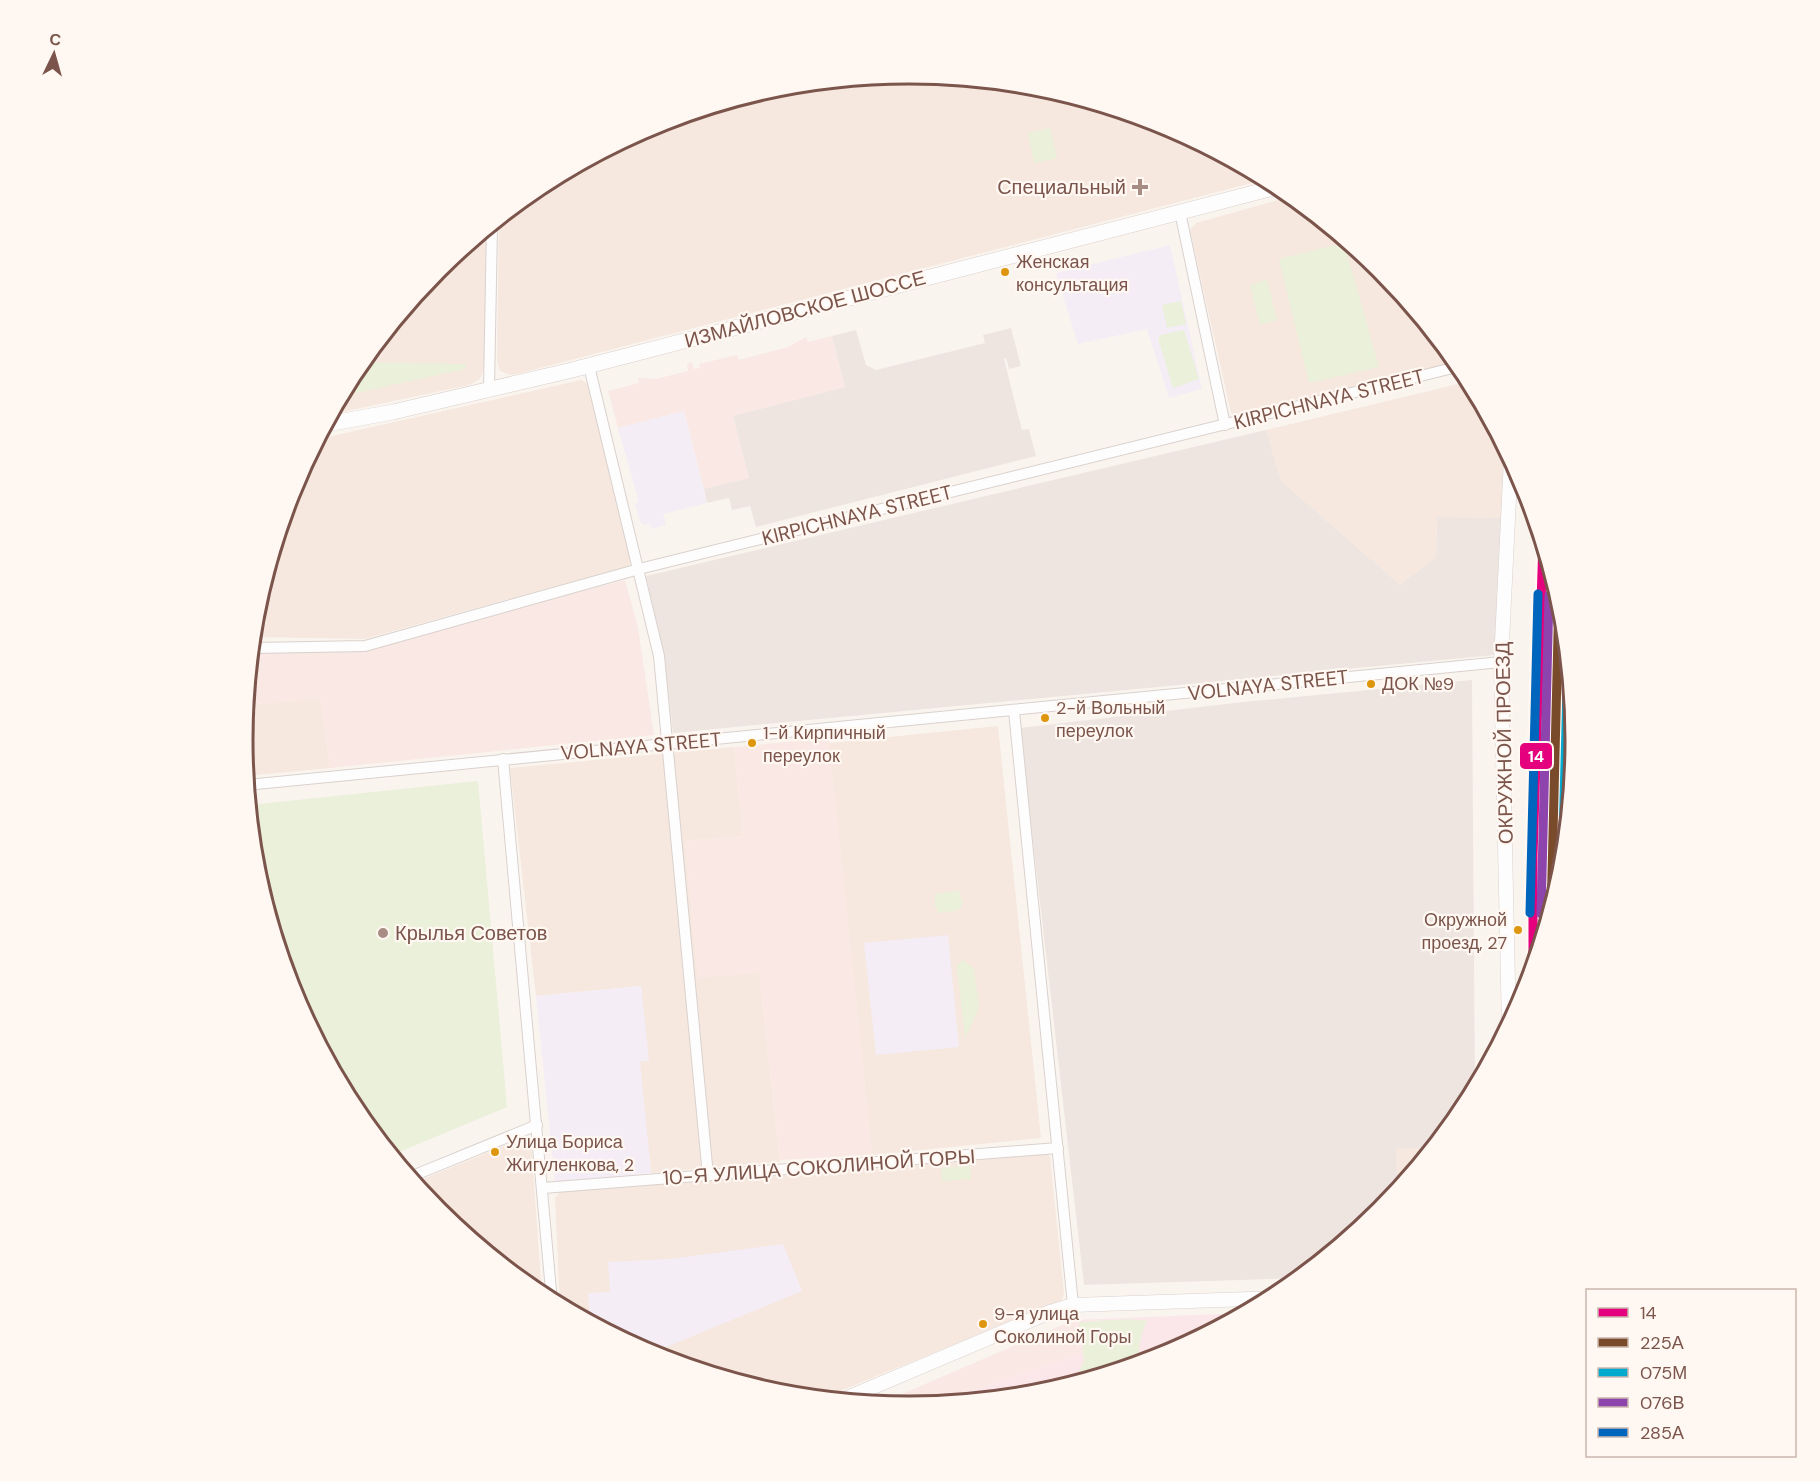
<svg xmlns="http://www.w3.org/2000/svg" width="1820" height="1481" font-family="'DM Sans',sans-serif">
<rect width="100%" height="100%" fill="#faf4ef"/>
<g fill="#f6e8df">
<path d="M910 74 1040 86 1166 124 1267 179 517 374 510 375 500 371 497 361 499 219 540 186 655 124 780 86Z"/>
<path d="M1293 196 1382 269 1458 362 1234 416 1231 413 1190 230 1196 223Z"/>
<path d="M486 229 484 368 480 379 469 385 332 414 356 370 439 269Z"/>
<path d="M581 380 587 383 632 559 629 566 364 639 253 637 256 610 294 485 319 439Z"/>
<path d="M1471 381 1505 445 1501 518 1437 517 1436 557 1400 585 1281 481 1266 430Z"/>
<path d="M320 698 330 768 247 776 243 740 247 705Z"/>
<path d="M998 726 1041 1138 872 1155 829 743Z"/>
<path d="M734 747 743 836 685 841 698 978 759 972 780 1162 651 1173 639 1061H648L641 986 536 996 510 768Z"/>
<path d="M525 1137 531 1141 542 1296 438 1212 414 1183Z"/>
<path d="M1435 1147 1398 1192 1396 1149Z"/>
<path d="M1044 1153 1050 1156 1064 1293 1062 1300 821 1399 780 1395 654 1357 560 1306 555 1198 560 1192Z"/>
</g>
<g fill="#f9e8e3">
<path d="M832 336 845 387 733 416 749 478 704 489 684 411 618 428 608 391 639 383 638 378 656 379 688 371 687 364 692 362 694 369 700 368 699 364 737 355 739 360 788 347 806 337 808 342Z"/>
<path d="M625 580 638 628 654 735 330 768 320 698 247 705 252 652 366 647Z"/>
<path d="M829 738 872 1155 780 1160 759 972 698 979 685 841 743 836 734 747Z"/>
<path d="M1074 1320 1082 1354 930 1405 910 1407 879 1404Z"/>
</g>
<g fill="#eee5e1">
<path d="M1011 328 1021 366 1009 369 1006 358 1004 359 1022 430 1029 429 1036 456 756 527 750 506 732 510 729 498 707 503 704 489 749 478 733 416 845 387 832 336 856 330 866 365 876 370 985 343 983 335Z"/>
<path d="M1266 430 1281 481 1400 585 1436 557 1437 517 1501 518 1495 655 673 733 664 654 646 576Z"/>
<path d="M1472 680 1475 1092 1464 1111 1435 1147 1396 1149 1398 1192 1381 1212 1301 1278 1084 1285 1020 728 1243 702Z"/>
</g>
<g fill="#f4edf6">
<path d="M1170 245 1202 389 1169 398 1147 329 1078 344 1056 273Z"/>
<path d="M684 411 707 503 663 514 666 525 652 529 650 524 643 525 640 521 635 504 639 502 618 428Z"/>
<path d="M948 935 959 1047 876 1055 864 943Z"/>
<path d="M641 986 649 1060 640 1062 651 1173 555 1182 536 996Z"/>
<path d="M783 1244 802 1291 661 1349 657 1357 590 1322 588 1293 610 1292 608 1262 670 1259Z"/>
</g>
<path fill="#fbe7ea" d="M1248 1313 1165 1357 1040 1395 930 1405 1082 1354 1074 1320Z"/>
<g fill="#eaf0d9">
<path d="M1050 128 1057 158 1034 163 1028 133Z"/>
<path d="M1344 243 1379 367 1309 383 1279 259Z"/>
<path d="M1267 280 1277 320 1260 325 1250 285Z"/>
<path d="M1181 301 1186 324 1167 328 1162 305Z"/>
<path d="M1184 330 1199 379 1173 388 1158 338 1161 335Z"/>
<path d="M362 362 467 364 465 369 342 396Z"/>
<path d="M478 781 507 1107 392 1155 355 1111 294 995 256 870 249 805Z"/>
<path d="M959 891 963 903 959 910 939 913 935 906V894Z"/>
<path d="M963 960 974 969 979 1008 965 1038 957 966Z"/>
<path d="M970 1166 971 1179 942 1181 941 1168Z"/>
<path d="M1129 1319 1147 1321C1141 1333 1136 1352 1142 1364L1082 1382 1078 1374 1084 1361 1079 1322Z"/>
</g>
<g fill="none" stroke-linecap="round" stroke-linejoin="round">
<defs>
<g id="minor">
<path d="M1180 212 1225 425"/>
<path d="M589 366 659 656 708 1176"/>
<path d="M489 389 492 225"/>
<path d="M252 648 365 646 639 569 1461 366"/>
<path d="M1014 711 1073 1305"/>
<path d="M503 759 552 1302"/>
<path d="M247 785 1501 662"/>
<path d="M410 1177 537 1125"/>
<path d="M543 1188 1058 1148"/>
</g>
<g id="tertiary">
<path d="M1509 1028 1501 662 1511 458"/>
<path d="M840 1401 1050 1312 1073 1305 1276 1298"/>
</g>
<path id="secondary" d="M327 424 393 412 568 371 1281 186"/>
</defs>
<use href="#minor" stroke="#d9d1cd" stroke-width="12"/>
<use href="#tertiary" stroke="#d9d1cd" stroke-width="15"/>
<use href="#secondary" stroke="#dacfca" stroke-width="16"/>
<use href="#minor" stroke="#fefdfd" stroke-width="10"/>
<use href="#tertiary" stroke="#fefdfd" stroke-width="14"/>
<use href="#secondary" stroke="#fefdfd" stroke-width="15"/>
<defs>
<path id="rail-1" d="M1533 972V856L1543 540"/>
<path id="rail-2" d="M1551 914 1559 595"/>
<path id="rail-3" d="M1562 876 1568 650"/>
<path id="rail-4" d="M1541 914 1549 595"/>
<path id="rail-5" d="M1530 913 1538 594"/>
</defs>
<use href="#rail-1" stroke="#fff8f2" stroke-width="14"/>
<use href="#rail-2" stroke="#fff8f2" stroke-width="14"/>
<use href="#rail-3" stroke="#fff8f2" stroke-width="14"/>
<use href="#rail-4" stroke="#fff8f2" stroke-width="14"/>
<use href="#rail-5" stroke="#fff8f2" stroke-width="14"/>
<use href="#rail-1" stroke="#e5007d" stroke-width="9"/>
<use href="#rail-2" stroke="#7a4b2a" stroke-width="9"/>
<use href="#rail-3" stroke="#00a9ce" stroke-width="9"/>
<use href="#rail-4" stroke="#8e44ad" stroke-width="9"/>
<use href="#rail-5" stroke="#0065bd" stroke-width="9"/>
</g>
<g fill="#a78d84" stroke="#fff8f2" stroke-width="2">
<path d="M1137 178h6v6h6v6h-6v6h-6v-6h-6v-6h6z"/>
<circle cx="383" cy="933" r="6"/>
</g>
<g fill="#de960f" stroke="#fff8f2" stroke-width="2">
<circle cx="1005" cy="272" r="5"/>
<circle cx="1371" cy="684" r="5"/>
<circle cx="1045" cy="718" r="5"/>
<circle cx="752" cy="743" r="5"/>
<circle cx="1518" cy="930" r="5"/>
<circle cx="495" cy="1152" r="5"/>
<circle cx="983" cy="1324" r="5"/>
</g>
<g text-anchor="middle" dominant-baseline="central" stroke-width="4.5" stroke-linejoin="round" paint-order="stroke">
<g font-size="18" fill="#7b554b" stroke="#fff8f2" text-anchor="start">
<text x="1016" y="262">Женская<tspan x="1016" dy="23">консультация</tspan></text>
<text x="1382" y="684">ДОК №9</text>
<text x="1056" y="708">2-й Вольный<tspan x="1056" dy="23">переулок</tspan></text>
<text x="763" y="733">1-й Кирпичный<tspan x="763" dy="23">переулок</tspan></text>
<text x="1507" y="920" text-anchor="end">Окружной<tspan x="1507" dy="23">проезд, 27</tspan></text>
<text x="506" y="1142">Улица Бориса<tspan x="506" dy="23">Жигуленкова, 2</tspan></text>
<text x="994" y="1314">9-я улица<tspan x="994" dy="23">Соколиной Горы</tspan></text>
</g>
<g font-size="20" fill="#7b554b" stroke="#fff8f2" text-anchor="end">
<text x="1126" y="187">Специальный</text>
<text x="395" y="933" text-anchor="start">Крылья Советов</text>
</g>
<g font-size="20" fill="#7b554b" stroke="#fff8f2">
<text transform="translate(805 309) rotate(-15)">ИЗМАЙЛОВСКОЕ ШОССЕ</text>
<text transform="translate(1329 399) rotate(-14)">KIRPICHNAYA STREET</text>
<text transform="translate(857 515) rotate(-14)">KIRPICHNAYA STREET</text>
<text transform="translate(1268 685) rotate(-6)">VOLNAYA STREET</text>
<text transform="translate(1504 743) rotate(-91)">ОКРУЖНОЙ ПРОЕЗД</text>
<text transform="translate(641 746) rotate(-5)">VOLNAYA STREET</text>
<text transform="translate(819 1167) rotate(-4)">10-Я УЛИЦА СОКОЛИНОЙ ГОРЫ</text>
</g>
</g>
<path d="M0 0H1820V1481H0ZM253 740a656 656 0 1 1 1312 0a656 656 0 1 1-1312 0Z" fill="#fff8f2" fill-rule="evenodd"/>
<path fill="none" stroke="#7b554b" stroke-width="3" d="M253 740a656 656 0 1 1 1312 0a656 656 0 1 1-1312 0Z"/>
<rect stroke="#fff8f2" stroke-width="2" x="1519" y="742" width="34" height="28" rx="6" fill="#e5007d"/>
<g font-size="16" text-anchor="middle" font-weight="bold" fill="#fff">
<text x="1536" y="762">14</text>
</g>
<rect x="1586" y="1289" width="210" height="168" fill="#fff8f2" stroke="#cab7af" stroke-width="1.5"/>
<rect x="1598" y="1308" width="30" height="9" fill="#e5007d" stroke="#cab7af" stroke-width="1.5"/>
<text x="1640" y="1319" font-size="18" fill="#7b554b">14</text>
<rect x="1598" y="1338" width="30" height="9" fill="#7a4b2a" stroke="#cab7af" stroke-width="1.5"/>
<text x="1640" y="1349" font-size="18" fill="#7b554b">225А</text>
<rect x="1598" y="1368" width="30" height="9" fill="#00a9ce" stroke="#cab7af" stroke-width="1.5"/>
<text x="1640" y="1379" font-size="18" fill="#7b554b">075М</text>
<rect x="1598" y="1398" width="30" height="9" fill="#8e44ad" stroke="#cab7af" stroke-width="1.5"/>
<text x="1640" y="1409" font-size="18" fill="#7b554b">076В</text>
<rect x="1598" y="1428" width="30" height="9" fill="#0065bd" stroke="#cab7af" stroke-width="1.5"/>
<text x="1640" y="1439" font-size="18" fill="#7b554b">285А</text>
<g transform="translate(54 54) rotate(5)" stroke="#fff8f2" stroke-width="4.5" paint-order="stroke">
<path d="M0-4.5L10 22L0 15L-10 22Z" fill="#7b554b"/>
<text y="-9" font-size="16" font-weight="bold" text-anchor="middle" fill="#7b554b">С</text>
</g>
</svg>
